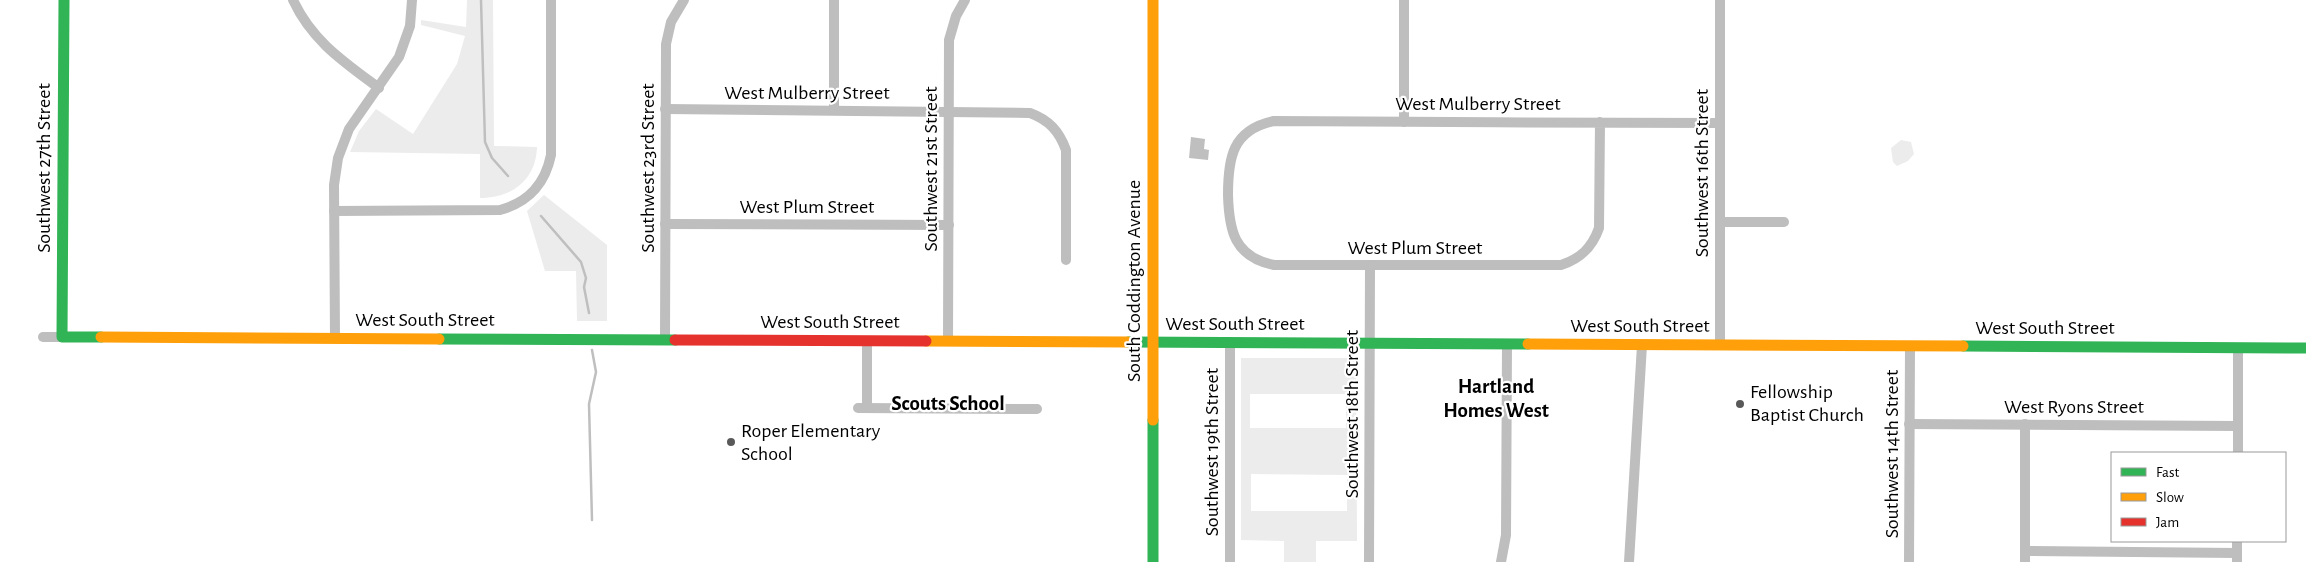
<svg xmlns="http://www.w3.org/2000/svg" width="2306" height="562" font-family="'Alegreya Sans',sans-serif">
<rect width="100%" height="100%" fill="#fff"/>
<g fill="#ececec" fill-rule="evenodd">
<path d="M467 0H493L494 146 537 147C536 180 512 198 480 198V154L350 152 359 131 376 109 413 134 457 64 465 36 421 25V20L466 27Z"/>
<path d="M1901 140 1911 142 1914 154 1908 161 1897 166 1893 162 1891 148Z"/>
<path d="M544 195 607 245V321H577L576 271H545L527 211Z"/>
<path d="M1241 358H1356L1357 541H1316V562H1284V541L1241 540ZM1250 394H1346V428H1250ZM1251 474 1347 475V511H1251Z"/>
</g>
<path fill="#bfbfbf" d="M1191 137 1205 139 1204 149 1209 150 1208 160 1189 158Z"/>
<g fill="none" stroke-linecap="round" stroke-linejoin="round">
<g stroke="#bfbfbf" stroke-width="2.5">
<path d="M481 0 485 142 492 158 508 176"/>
<path d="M541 216 581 262 586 278 584 287 589 313"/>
<path d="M592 350 596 372 589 404 592 520"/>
</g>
<g stroke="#bebebe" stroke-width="10">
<path d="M293 0C312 41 344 62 379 88"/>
<path d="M1404 0V122"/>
<path d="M665 109 1030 113C1049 120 1059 131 1066 150V260"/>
<path d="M834 110V0"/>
<path d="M1600 122 1599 228C1592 248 1580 259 1561 265H1274C1234 257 1229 230 1228 195 1228 158 1232 130 1274 121 1422 122 1571 123 1719 123"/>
<path d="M334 211 500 210C529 202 545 184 551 155V0"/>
<path d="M1720 222H1784"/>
<path d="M665 224 949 225"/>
<path d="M43 337H62"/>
<path d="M335 338 334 185 338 158 349 129 399 57 410 26 412 0"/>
<path d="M665 340 666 44 671 22 684 0"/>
<path d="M867 341V408"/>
<path d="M948 341 949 40 956 16 965 0"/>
<path d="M1230 343V562"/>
<path d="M1720 345V0"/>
<path d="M858 408 1037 409"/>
<path d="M1909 424 2238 426"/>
<path d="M2238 453V348"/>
<path d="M2025 551 2237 553"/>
<path d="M1369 562 1370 265"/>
<path d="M1501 562 1506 535 1507 344"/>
<path d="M1629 562 1642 345"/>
<path d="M1909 562 1910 346"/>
<path d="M2025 562V424"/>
<path d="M2237 562V541"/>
</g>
<g stroke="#30b455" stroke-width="11">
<path d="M64 0 62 337H101"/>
<path d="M439 339 675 340"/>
<path d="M1128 342 1528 344"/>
<path d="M1963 346 2306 348"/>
<path d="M1153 420V562"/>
</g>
<g stroke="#ff9f0a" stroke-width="11">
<path d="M1153 0V420"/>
<path d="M101 337 439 339"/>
<path d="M926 341 1128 342"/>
<path d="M1528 344 1963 346"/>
</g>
<path stroke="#e5322d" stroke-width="11" d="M675 340 926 341"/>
</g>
<g fill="#595959" stroke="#fff" stroke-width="2">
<circle cx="1740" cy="404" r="5"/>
<circle cx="731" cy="442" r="5"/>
</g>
<g text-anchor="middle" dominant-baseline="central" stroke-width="4.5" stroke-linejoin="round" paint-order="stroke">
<g font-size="20" fill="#000" stroke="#fff">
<text x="807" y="93">West Mulberry Street</text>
<text x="1478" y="104">West Mulberry Street</text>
<text transform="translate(44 168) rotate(-90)">Southwest 27th Street</text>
<text transform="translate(648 168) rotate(-90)">Southwest 23rd Street</text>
<text transform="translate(931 169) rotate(-90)">Southwest 21st Street</text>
<text transform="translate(1702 173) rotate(-90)">Southwest 16th Street</text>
<text x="807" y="207">West Plum Street</text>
<text x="1415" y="248">West Plum Street</text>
<text transform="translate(1134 281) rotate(-90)">South Coddington Avenue</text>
<text x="425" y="320">West South Street</text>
<text x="830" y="322">West South Street</text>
<text x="1235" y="324">West South Street</text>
<text x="1640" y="326">West South Street</text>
<text x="2045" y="328">West South Street</text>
<text x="2074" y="407">West Ryons Street</text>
<text transform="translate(1352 414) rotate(-90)">Southwest 18th Street</text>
<text transform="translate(1212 452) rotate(-90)">Southwest 19th Street</text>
<text transform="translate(1892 454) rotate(-90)">Southwest 14th Street</text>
</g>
<g font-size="20" fill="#000" stroke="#fff" text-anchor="start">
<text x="1750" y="392">Fellowship<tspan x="1750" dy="23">Baptist Church</tspan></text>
<text x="741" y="431">Roper Elementary<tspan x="741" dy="23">School</tspan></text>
</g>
<g font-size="21" font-weight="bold" fill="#000" stroke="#fff">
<text x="1496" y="386">Hartland<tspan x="1496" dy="24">Homes West</tspan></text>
<text x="948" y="403">Scouts School</text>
</g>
</g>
<rect x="2111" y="452" width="175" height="90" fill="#ffffff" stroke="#999999"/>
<rect x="2121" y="468" width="25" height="8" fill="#30b455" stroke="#999999"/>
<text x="2156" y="477" font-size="15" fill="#000000">Fast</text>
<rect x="2121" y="493" width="25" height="8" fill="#ff9f0a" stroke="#999999"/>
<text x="2156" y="502" font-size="15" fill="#000000">Slow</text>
<rect x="2121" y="518" width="25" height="8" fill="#e5322d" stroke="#999999"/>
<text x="2156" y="527" font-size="15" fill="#000000">Jam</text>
</svg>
